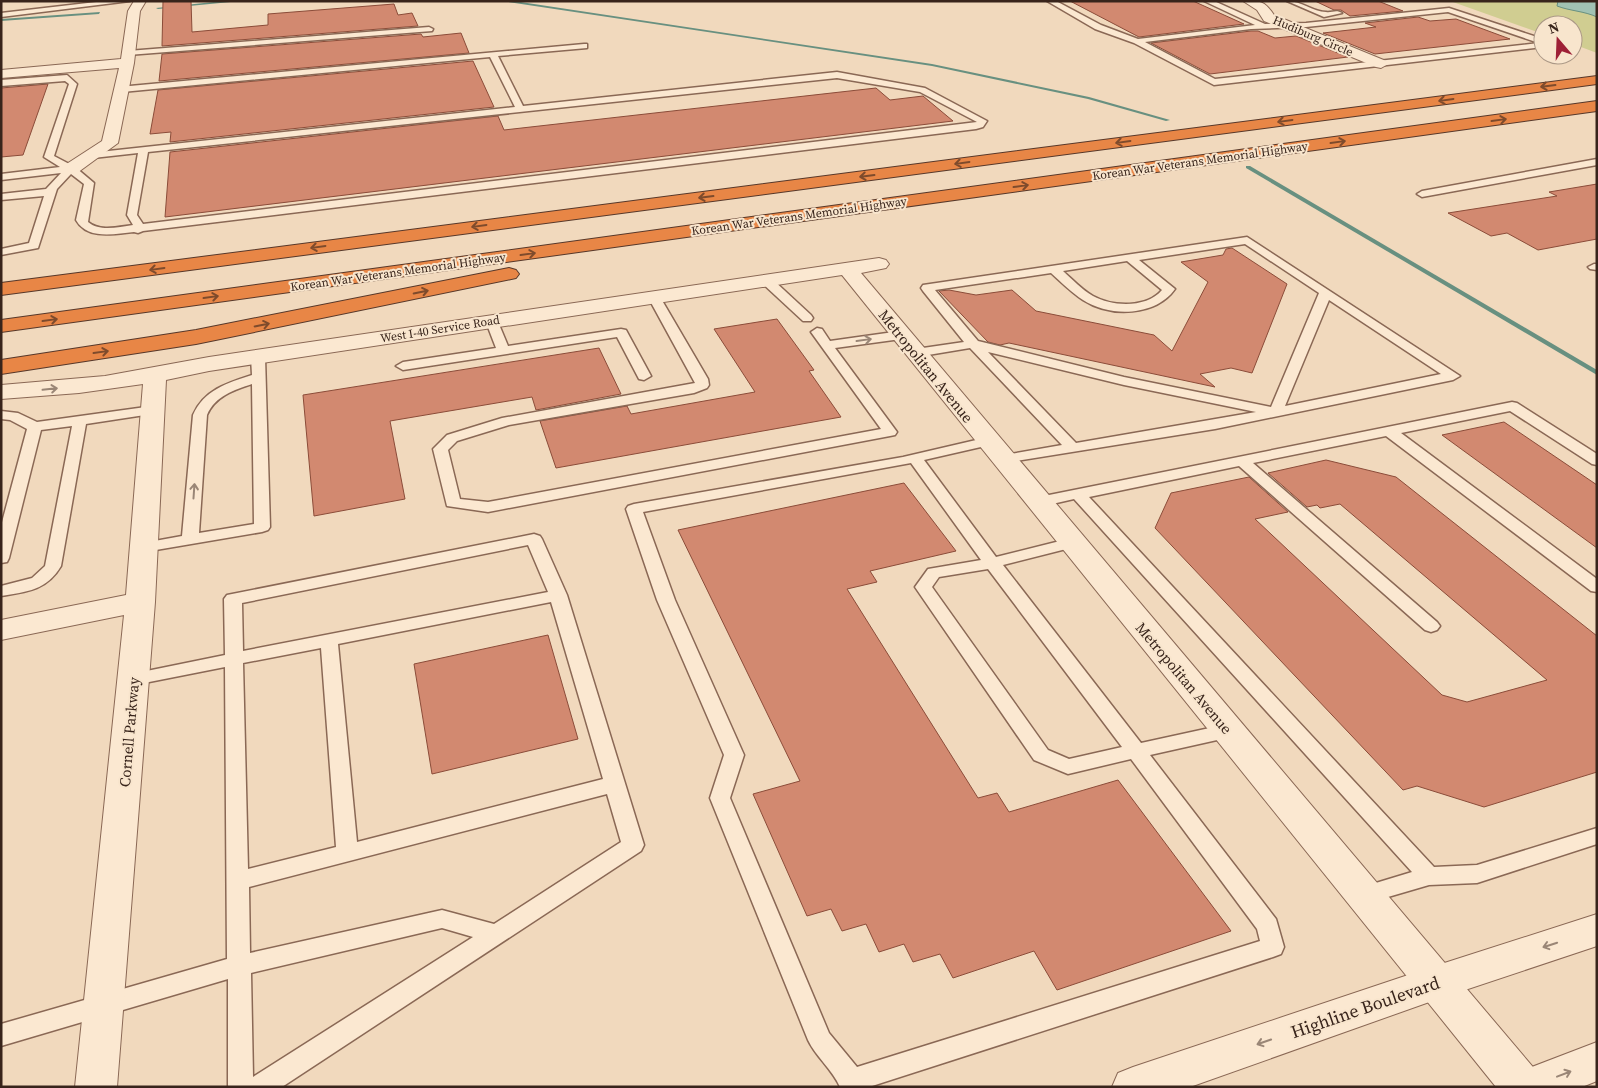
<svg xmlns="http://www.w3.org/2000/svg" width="1598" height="1088" font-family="'Source Serif 4',serif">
<rect width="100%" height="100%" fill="#f1d9bd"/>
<path fill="#d0cd91" d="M1450 1H1597V53L1573 44V25H1543V34Z"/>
<path fill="#a1c2b3" stroke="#689080" d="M1558 1H1597V17C1584 11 1570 11 1557 6Z"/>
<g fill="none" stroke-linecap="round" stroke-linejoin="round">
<g fill="#689080" fill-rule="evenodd">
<path d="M223 1H241L158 9 156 8Z"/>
<path d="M502 1H514L932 64 1089 97 1170 120 1166 121 1088 99 932 66Z"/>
<path d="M100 12 99 14 1 21V19Z"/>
<path d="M1246 166H1250L1597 370V375L1246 168Z"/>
</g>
</g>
<g fill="#d28970" stroke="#8b4c39">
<path d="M163 1H191L192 32 268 25V14L394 4 398 15 412 13 418 26 162 46Z"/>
<path d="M1070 1H1193L1244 24 1139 37Z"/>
<path d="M1315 1H1378L1403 11 1350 16 1341 10H1334Z"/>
<path d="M1418 17 1430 21 1456 19 1510 39 1375 54 1323 33 1376 27 1365 23Z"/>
<path d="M1251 31H1258L1275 38 1296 36 1348 57 1210 74 1151 43Z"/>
<path d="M461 33 469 53 159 81 162 54 421 34 423 37Z"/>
<path d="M473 61 494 107 170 142 171 132 150 134 158 90Z"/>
<path d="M48 84 23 155 1 157V88Z"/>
<path d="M876 88 890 100 923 96 953 121 165 217 170 152 498 116 504 130Z"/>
<path d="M1597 184V239L1538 250 1507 233 1491 236 1448 213 1557 196 1549 192Z"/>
<path d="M1232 248 1287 284 1252 373 1231 368 1200 374 1215 387 1009 343 1000 345 988 342 939 291 949 290 976 295 1012 290 1036 311 1154 335 1172 351 1208 282 1181 262 1223 255 1226 249Z"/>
<path d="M777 319 814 370 809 371 841 417 556 468 540 421 627 406 631 414 755 392 714 329Z"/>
<path d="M599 348 621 394 536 410 532 397 390 421 405 499 314 516 303 395Z"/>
<path d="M1504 422 1597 485V548L1442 435Z"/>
<path d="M1326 460 1396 477 1597 636V772L1484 807 1417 786 1403 790 1155 528 1171 493 1249 477 1288 512 1255 519 1442 695 1467 702 1547 680 1340 504 1320 508 1317 505 1307 507 1268 473Z"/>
<path d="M904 483 956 551 870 571 877 582 847 589 978 798 997 793 1009 812 1118 780 1231 931 1057 990 1034 951 953 978 940 954 913 962 904 944 879 952 866 924 842 931 831 909 807 916 753 794 800 781 678 530Z"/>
<path d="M548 635 578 739 432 774 414 664Z"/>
</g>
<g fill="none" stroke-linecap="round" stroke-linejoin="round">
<defs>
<g id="service">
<path d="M105 1H130L1 17V13Z"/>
<path d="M1047 1H1056L1101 25 1138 39 1255 25 1204 1H1214L1265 24 1306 23 1449 8 1543 39V47L1214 85 1134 43 1095 29ZM1448 12 1539 43 1215 79 1145 42 1251 29 1306 27Z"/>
<path d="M1287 1C1302 1 1313 12 1326 12 1332 13 1336 9 1342 13L1324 17Z"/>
<path d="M429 27 433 29 432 31 128 55 124 53 128 51Z"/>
<path d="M584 44H587V48L498 56 523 106 837 72 925 88 987 121 983 127 976 129 143 231 138 233 134 232C114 234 87 240 76 220L84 184 71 174 57 189 38 248 1 255V249L29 243 44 196 1 200V194L46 189 61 173 1 180V174L60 167 44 157 69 84 65 81 1 86V80L67 75 77 84 54 156 75 167 94 183 88 222C100 232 118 227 133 225L127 215 138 153 93 158 90 157V153L515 107 490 57 122 92 119 91V87ZM837 78 920 92 977 122 143 224 137 215 148 152Z"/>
<path d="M1597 159V165L1422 197 1417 194 1422 191Z"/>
<path d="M1247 237 1460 376 1453 380 1215 429 1004 463 999 462 997 459 999 456 1062 445 970 348 916 357 909 353 916 349 964 342 923 291 921 288 923 285ZM1245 244 1319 293 1271 407 1124 377 978 341 935 290 1051 273C1061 282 1072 293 1083 300 1111 318 1156 316 1175 289L1139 260ZM1127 261 1162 290C1147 308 1113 307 1093 296 1082 290 1072 279 1063 271ZM1329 300 1441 374 1285 406ZM988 352 1124 385 1256 412 1076 443Z"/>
<path d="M1594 264H1597V270L1590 269 1588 267Z"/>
<path d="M767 277 771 278 811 315 813 318 811 321H803L763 284 761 281 763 278Z"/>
<path d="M654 293 660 297 708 379 709 385 707 388 694 393 509 425 457 441 448 450 460 499 488 502 881 429 811 332 817 328 822 329 830 341 901 331 906 332 907 335 901 339 835 348 897 432 895 435 890 436 488 512 447 506 433 449 447 435 502 418 695 383 648 297Z"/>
<path d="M492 318 498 322 508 346 621 329 626 330 651 376 644 380 639 379 617 337 403 370 396 366 403 362 496 348 486 322Z"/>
<path d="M258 353 265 357 270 527 268 530 262 532 144 552 138 550 136 547 138 544 182 536 193 415C204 390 227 383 252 375L251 357ZM252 384 254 524 199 533 207 415C215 396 234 390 252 384Z"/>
<path d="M1512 402 1517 403 1597 454V465L1592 464 1510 411 1401 433 1597 579V592L1591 591 1386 436 1253 463 1437 622 1440 626 1437 630 1431 632 1425 630 1239 466 1089 497 1434 867 1477 865 1597 828V844L1477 883 1429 885 1364 904 1356 901 1353 895 1356 889 1412 872 1074 499 1039 507 1034 505 1031 502 1034 499 1039 497Z"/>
<path d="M153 406 158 407 160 410 158 413 86 424 61 566C47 590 27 592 1 596V586L32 578 45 566 72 426 41 430 9 558 7 562 1 563V526L27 429 10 420 1 419V411L18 413 37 422Z"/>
<path d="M989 437 994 438 996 441 994 444 924 460 996 557 1072 538 1078 540 1080 543 1078 546 1003 565 1141 743 1228 724 1235 726 1238 731 1235 736 1150 755 1276 919 1284 947 1281 954 1273 957 869 1087H840C832 1069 816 1057 808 1040L710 798 724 755 657 600 626 509 628 506 634 504 903 457ZM911 463 981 560 928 569 915 587 1034 760 1068 774 1131 759 1257 929 1260 941 857 1067 829 1033 730 798 744 755 675 600 643 512ZM988 569 1122 747 1069 759 1048 750 932 587 939 577Z"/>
<path d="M534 534 540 536 542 539 567 595 644 845 641 851 282 1087H228V979L1 1046V1024L227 959 225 667 134 685 127 683 125 679 127 675 225 655 224 599 227 595ZM528 545 548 592 243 651 242 603ZM551 602 603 779 357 842 338 644ZM321 648 336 847 248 869 243 663ZM607 794 621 842 494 924 442 910 250 953 249 887ZM442 928 473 937 253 1077 251 973Z"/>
</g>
<g id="minor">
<path d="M134 1H146L140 11 134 63 118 143 77 173H65L63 169 65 165 102 141 119 68 1 78V70L121 59 128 11Z"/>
<path d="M1243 1C1260 1 1264 0 1274 15L1386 61 1388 64 1381 68 1376 67 1264 21 1257 10Z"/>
<path d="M879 258 886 260 889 264 886 268 861 273 1538 1073 1544 1087H1496L842 275 209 371 166 380 155 602 117 1087H75L124 615 1 640V620L126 595 143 384 79 393 1 399V385L105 376 209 357Z"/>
</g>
<g id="tertiary">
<path d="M1597 914V946L1435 1000 1190 1087H1112L1118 1073 1133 1067 1435 966Z"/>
<path d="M1597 1042V1081L1582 1087H1510L1516 1073Z"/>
</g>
<g id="motorway">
<path d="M1597 76V84L1 295V283Z"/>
<path d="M1597 101V111L1 332V320Z"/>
<path d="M509 268 516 270 519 274 516 278 196 344 1 374V360L196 330Z"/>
</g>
</defs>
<use href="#service" stroke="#8a6855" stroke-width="3"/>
<use href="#minor" stroke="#8a6855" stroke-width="2"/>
<use href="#tertiary" stroke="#8a6855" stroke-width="2"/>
<use href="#motorway" stroke="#57382a" stroke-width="2"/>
<use href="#service" fill="#fbe8d1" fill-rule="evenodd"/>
<use href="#minor" fill="#fbe8d1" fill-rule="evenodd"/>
<use href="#tertiary" fill="#fbe8d1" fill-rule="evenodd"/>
<use href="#motorway" fill="#e88646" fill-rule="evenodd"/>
</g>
<defs><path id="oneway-shaft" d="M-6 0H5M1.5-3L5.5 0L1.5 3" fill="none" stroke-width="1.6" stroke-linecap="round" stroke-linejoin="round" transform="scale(1.25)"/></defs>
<g stroke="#7e4b2c">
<use href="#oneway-shaft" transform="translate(1548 86) rotate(173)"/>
<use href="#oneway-shaft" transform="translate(1446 100) rotate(172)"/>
<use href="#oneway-shaft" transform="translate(1499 120) rotate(-8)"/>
<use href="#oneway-shaft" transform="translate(1285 121) rotate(172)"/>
<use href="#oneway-shaft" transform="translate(1123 142) rotate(172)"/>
<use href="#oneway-shaft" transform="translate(1338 142) rotate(-8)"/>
<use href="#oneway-shaft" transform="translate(962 163) rotate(172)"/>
<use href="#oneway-shaft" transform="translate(867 176) rotate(173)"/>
<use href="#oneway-shaft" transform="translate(1021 186) rotate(-8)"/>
<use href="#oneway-shaft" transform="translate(706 197) rotate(173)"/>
<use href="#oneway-shaft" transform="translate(479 226) rotate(172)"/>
<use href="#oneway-shaft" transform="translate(318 247) rotate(172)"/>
<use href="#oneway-shaft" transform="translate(528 254) rotate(-8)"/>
<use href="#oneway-shaft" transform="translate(157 269) rotate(172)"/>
<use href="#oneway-shaft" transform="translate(421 292) rotate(-12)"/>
<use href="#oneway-shaft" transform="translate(211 297) rotate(-8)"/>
<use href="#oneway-shaft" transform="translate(50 320) rotate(-8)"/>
<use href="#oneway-shaft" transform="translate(262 325) rotate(-11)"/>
<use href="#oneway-shaft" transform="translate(101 352) rotate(-8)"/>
</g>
<g stroke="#9a8676">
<use href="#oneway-shaft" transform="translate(864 340) rotate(-8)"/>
<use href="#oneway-shaft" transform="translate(50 389) rotate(-6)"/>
<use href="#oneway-shaft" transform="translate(194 491) rotate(-86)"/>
<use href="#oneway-shaft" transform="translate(1550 945) rotate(162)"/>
<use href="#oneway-shaft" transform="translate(1264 1042) rotate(161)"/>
<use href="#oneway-shaft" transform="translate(1564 1074) rotate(-21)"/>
</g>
<g text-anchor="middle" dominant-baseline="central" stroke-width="4" stroke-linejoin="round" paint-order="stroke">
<g font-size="12" fill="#38241b" stroke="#f8e5cd">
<text transform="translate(1313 36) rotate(23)">Hudiburg Circle</text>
<text transform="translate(1200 161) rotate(-8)">Korean War Veterans Memorial Highway</text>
<text transform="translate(799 216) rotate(-8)">Korean War Veterans Memorial Highway</text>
<text transform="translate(398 272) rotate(-8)">Korean War Veterans Memorial Highway</text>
<text transform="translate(440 329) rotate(-9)">West I-40 Service Road</text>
</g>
<g font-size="15" fill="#38241b" stroke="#f8e5cd">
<text transform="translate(926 366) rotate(51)">Metropolitan Avenue</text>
<text transform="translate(1184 678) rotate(50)">Metropolitan Avenue</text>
<text transform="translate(129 732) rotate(-85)">Cornell Parkway</text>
</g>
<g font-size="18" fill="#38241b" stroke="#f8e5cd">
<text transform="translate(1365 1007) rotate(-19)">Highline Boulevard</text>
</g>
</g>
<rect width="1598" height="1088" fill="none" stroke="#38241b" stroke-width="5"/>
<g transform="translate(1558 40) rotate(341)"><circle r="24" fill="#f8e5cd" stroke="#ab9886"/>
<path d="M0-4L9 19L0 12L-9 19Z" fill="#9e2036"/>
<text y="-8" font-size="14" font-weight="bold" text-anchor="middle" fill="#38241b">N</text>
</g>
</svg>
